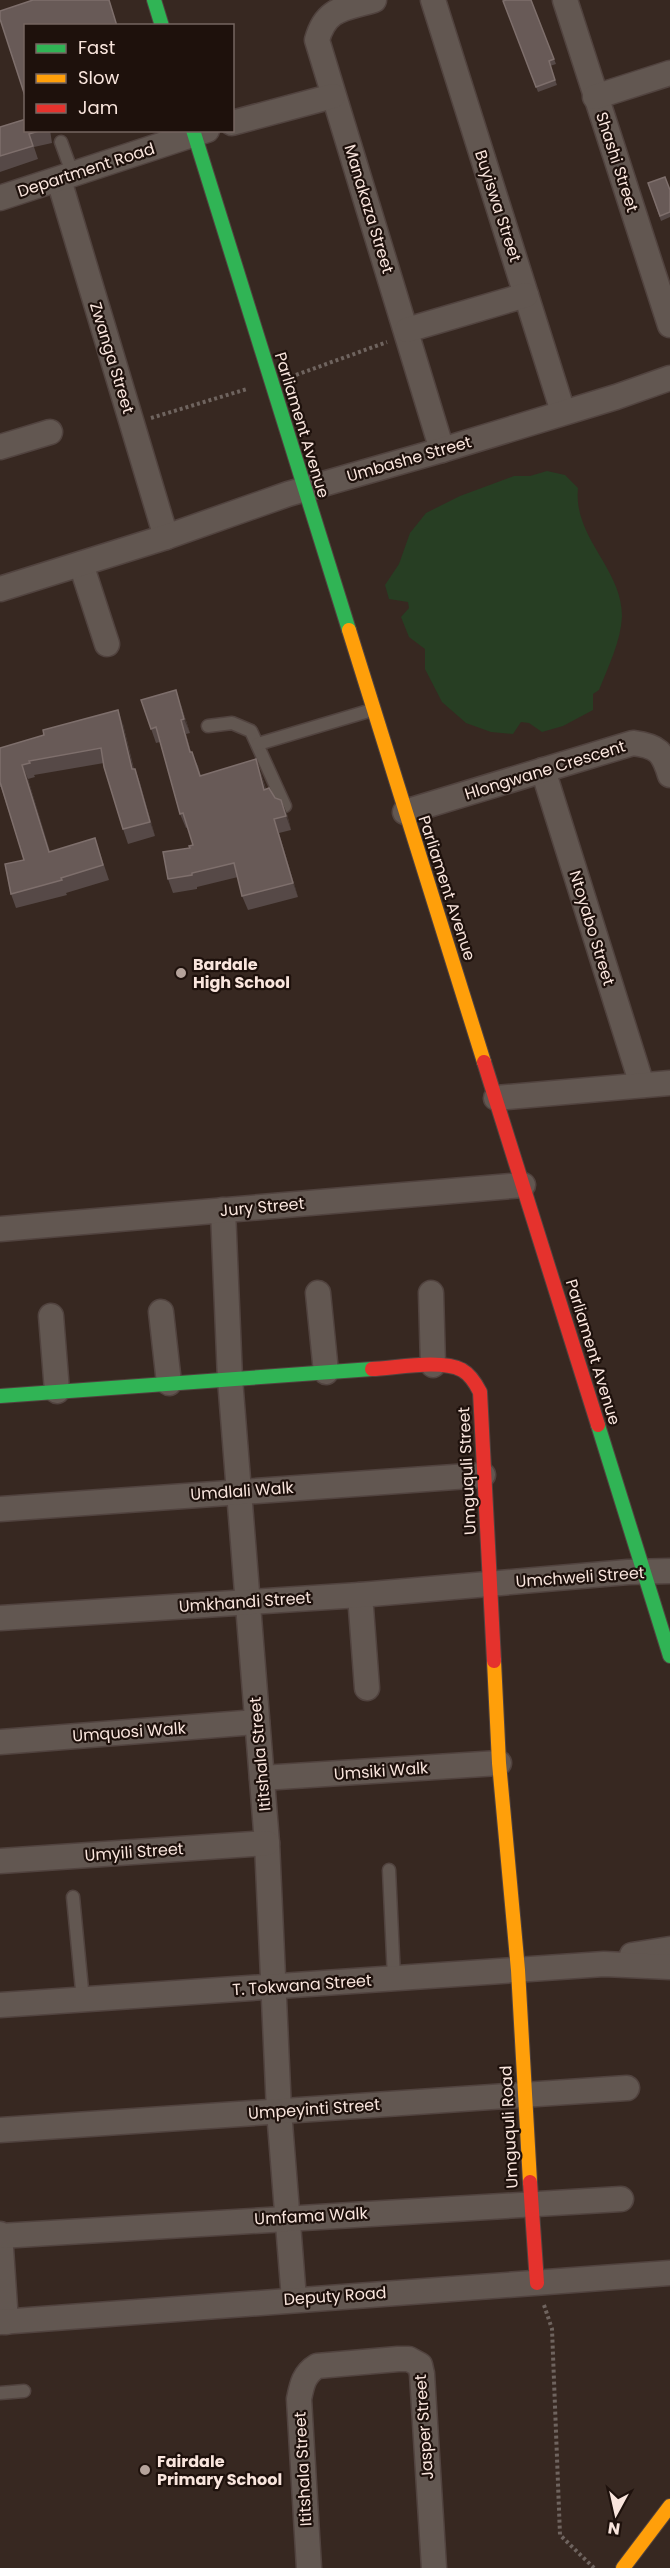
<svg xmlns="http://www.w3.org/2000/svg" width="670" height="2568" font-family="Poppins,sans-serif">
<rect width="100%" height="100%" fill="#372821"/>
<path fill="#273e23" d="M547 471 565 475 578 488C573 538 622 568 622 616 621 641 608 667 599 690L593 694V710L563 726 542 732 529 723 521 722 513 734 491 732 466 723 442 702 425 669V649L409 637 401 617 409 608 408 602 389 599 385 585 399 564 410 533 426 513 460 496 514 476H530Z"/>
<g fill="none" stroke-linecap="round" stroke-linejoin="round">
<defs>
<g id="lane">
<path d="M61 142 73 175"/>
<path d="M208 726 232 723 251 731 285 806"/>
<path d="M258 744 372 710"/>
<path d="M389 1870 394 1978"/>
<path d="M73 1897 83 2000"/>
<path d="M0 2393 24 2391"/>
</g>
<g id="street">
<path d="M374 0C345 9 326 7 317 40L442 450"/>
<path d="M433 0 563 412"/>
<path d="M565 0 670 325"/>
<path d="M595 97 670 73"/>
<path d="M232 123 333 96"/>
<path d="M59 180 166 537"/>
<path d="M0 198 207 130"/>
<path d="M407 330 526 295"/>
<path d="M0 447 50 432"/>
<path d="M81 564 107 644"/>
<path d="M0 589 166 537 288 494 442 450 616 397 670 378"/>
<path d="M543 770 642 1085"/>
<path d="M405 812 633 743C658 746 663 752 670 775"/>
<path d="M496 1098 670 1083"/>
<path d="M223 1210 230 1379 267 1843 279 2111 294 2299"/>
<path d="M0 1229 523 1185"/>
<path d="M318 1293 326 1372"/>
<path d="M431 1293 433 1365"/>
<path d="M161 1312 169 1383"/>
<path d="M51 1316 57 1391"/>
<path d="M0 1509 483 1475"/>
<path d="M360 1595 367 1688"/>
<path d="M0 1618 360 1595 628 1572 670 1571"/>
<path d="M0 1742 257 1722"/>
<path d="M262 1778 499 1763"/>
<path d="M0 1861 267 1843"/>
<path d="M632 1955 670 1949"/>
<path d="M0 2005 604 1964 670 1967"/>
<path d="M0 2130 627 2088"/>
<path d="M0 2234 6 2322"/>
<path d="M0 2236 621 2199"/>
<path d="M0 2322 670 2273"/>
<path d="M309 2568 299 2399C302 2384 304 2374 317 2366L398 2359H409L420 2365 422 2374 434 2568"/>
</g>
<g id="fast">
<path d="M154 0 162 26"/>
<path d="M193 130 349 630"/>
<path d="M0 1396 372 1369"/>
<path d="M598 1425 670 1656"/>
</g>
<g id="slow">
<path d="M349 630 484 1062"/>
<path d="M494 1661 499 1763 518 1970 530 2182"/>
<path d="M623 2568 670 2506"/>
</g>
<g id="jam">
<path d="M484 1062 598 1425"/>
<path d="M372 1369C396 1368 441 1359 462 1370 471 1375 476 1384 480 1392L494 1661"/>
<path d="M530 2182 537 2283"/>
</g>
</defs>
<use href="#lane" stroke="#51433f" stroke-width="15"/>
<use href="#street" stroke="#51433f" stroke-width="27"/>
<use href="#fast" stroke="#51433f" stroke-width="16"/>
<use href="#slow" stroke="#51433f" stroke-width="16"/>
<use href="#jam" stroke="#51433f" stroke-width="16"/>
<g stroke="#6f645f" stroke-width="4" stroke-dasharray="3 3" stroke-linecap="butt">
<path d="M296 375 387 342"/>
<path d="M151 418 247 389"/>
<path d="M544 2305 552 2329 560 2535 594 2568"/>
</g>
<use href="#lane" stroke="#625751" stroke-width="12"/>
<use href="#street" stroke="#625751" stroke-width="24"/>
<use href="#fast" stroke="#30b455" stroke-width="14"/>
<use href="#slow" stroke="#ff9f0a" stroke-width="14"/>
<use href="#jam" stroke="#e5322d" stroke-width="14"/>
</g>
<g fill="#564947">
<path d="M531 0 556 64 550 66 557 85 538 92 503 1Z"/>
<path d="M0 127 26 130H50L52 143 34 147 38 159 0 172Z"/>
<path d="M648 183 670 190V217L661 221Z"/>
<path d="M141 700 181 705 190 733 186 734 191 752 198 766 201 776 261 773 266 789 275 798 281 800 287 814 291 830 279 833 298 897 248 910 242 896 238 877 197 887V889L173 893 168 879 193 845 188 827 186 828 180 814 160 742 156 743Z"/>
<path d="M123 724 134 769H135L140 783 155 836 128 844 123 829 104 763 34 775 35 777 28 779 50 852 100 853 109 880 66 893 67 895 16 908 11 894 24 860 1 787H0V748Z"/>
</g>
<g fill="#423531">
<path d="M176 690 181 705 190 733 184 719Z"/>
<path d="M118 710 123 724 137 784 132 769Z"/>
<path d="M181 720 186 734 195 767 190 752Z"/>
<path d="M256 759 261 773 270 804 264 790Z"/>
<path d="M22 765 28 779 55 867 49 852Z"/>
<path d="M135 769 140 783 155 836 150 822Z"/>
<path d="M281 800 287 814 291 830 286 816Z"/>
<path d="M274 819 279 833 298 897 293 883Z"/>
</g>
<g fill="#685a57" stroke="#7e6f6c" stroke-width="1.5">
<path d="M33 0H109L117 26H26V99L0 19V11Z"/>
<path d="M506 0H531L554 59 549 61 555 80 536 87 503 1Z"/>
<path d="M26 119V130H42L29 134 33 146 0 156V127Z"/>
<path d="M665 177 670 190V212L660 216 648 183Z"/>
<path d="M176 690 184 719 181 720 190 752H192L200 776 256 759 264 790 269 788 275 798 281 800 286 816 274 819 293 883 242 896 234 863 192 873V875L168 879 163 852 190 848 189 846 193 845 183 813 180 814 156 727 151 729 141 700Z"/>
<path d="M118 710 132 769H135L150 822 123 829 104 767 101 748 29 761 30 763 22 765 49 852 95 838 103 865 61 878 62 880 11 894 5 864 24 860 0 782V748L44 735 43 730Z"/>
</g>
<g fill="#b5a39b" stroke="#1e110c" stroke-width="2">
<circle cx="181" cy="973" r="6"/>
<circle cx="145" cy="2470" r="6"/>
</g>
<g text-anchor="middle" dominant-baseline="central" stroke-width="4.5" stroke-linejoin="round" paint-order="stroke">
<g font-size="16" fill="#f9e5dd" stroke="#1e110c">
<text transform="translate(617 162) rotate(72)">Shashi Street</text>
<text transform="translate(86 170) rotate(-18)">Department Road</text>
<text transform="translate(498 206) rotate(72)">Buyiswa Street</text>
<text transform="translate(369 209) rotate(73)">Manakaza Street</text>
<text transform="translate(112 358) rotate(73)">Zwanga Street</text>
<text transform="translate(302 425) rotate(73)">Parliament Avenue</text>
<text transform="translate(409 459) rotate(-16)">Umbashe Street</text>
<text transform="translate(545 770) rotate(-17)">Hlongwane Crescent</text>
<text transform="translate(447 888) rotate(72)">Parliament Avenue</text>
<text transform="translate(592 928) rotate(73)">Ntoyabo Street</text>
<text transform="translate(262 1207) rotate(-5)">Jury Street</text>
<text transform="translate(593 1352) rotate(73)">Parliament Avenue</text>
<text transform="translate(467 1471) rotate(-93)">Umguquli Street</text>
<text transform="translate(242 1491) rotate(-4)">Umdlali Walk</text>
<text transform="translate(580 1577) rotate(-4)">Umchweli Street</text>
<text transform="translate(245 1602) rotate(-4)">Umkhandi Street</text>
<text transform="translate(129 1732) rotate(-4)">Umquosi Walk</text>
<text transform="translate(260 1754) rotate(-95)">Ititshala Street</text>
<text transform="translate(381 1771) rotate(-4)">Umsiki Walk</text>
<text transform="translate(134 1852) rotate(-4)">Umyili Street</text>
<text transform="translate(302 1985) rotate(-4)">T. Tokwana Street</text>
<text transform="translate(314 2109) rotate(-4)">Umpeyinti Street</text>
<text transform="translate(509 2127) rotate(-93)">Umguquli Road</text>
<text transform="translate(311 2216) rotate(-3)">Umfama Walk</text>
<text transform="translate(335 2296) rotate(-4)">Deputy Road</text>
<text transform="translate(424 2427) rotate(-94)">Jasper Street</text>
<text transform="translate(303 2469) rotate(-93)">Ititshala Street</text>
</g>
<g font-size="16" font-weight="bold" fill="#f9e5dd" stroke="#1e110c" text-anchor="start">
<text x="193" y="964">Bardale<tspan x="193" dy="18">High School</tspan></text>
<text x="157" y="2461">Fairdale<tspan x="157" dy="18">Primary School</tspan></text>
</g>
</g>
<rect x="24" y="24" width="210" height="108" fill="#1e110c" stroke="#766660" stroke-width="1.5"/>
<rect x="36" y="44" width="30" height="9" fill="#30b455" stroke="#766660" stroke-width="1.5"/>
<text x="78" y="54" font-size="18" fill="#f9e5dd">Fast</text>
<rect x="36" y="74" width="30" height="9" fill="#ff9f0a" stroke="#766660" stroke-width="1.5"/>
<text x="78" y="84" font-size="18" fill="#f9e5dd">Slow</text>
<rect x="36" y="104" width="30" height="9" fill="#e5322d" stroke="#766660" stroke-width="1.5"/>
<text x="78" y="114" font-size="18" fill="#f9e5dd">Jam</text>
<g transform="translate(616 2514) rotate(188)" stroke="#1e110c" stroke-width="4.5" paint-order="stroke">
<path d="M0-4.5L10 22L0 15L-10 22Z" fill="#f9e5dd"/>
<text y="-9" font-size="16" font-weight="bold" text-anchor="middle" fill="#f9e5dd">N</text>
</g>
</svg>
